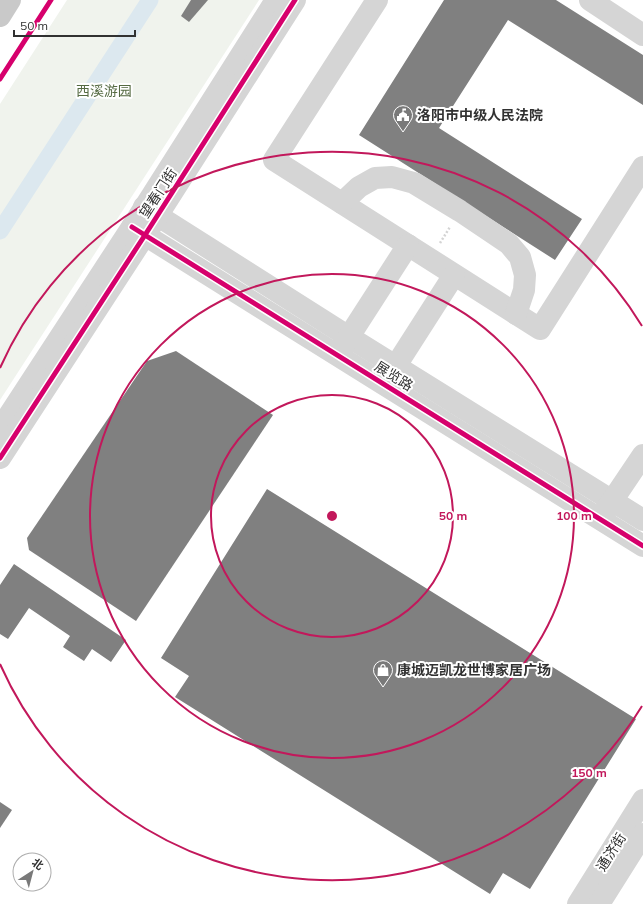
<svg xmlns="http://www.w3.org/2000/svg" width="643" height="904" font-family="Mulish,'Noto Sans SC',sans-serif">
<rect width="100%" height="100%" fill="#fff"/>
<path fill="#f0f3ed" d="M67 0H259L0 400V104Z"/>
<g fill="none" stroke-linecap="round" stroke-linejoin="round">
<path stroke="#dce8ef" stroke-width="17" d="M0 231 150 0"/>
</g>
<g fill="#808080">
<path d="M191 0H208L189 22 181 16Z"/>
<path d="M444 0H556L643 55V105L508 20 439 128 582 219 555 260 359 135Z"/>
<path d="M176 351 273 415 136 621 29 550 27 538 147 361Z"/>
<path d="M267 489 636 719 530 889 503 873 490 894 175 697 189 676 161 658Z"/>
<path d="M14 564 126 640 111 662 92 649 84 661 63 647 70 636 29 608 8 639 0 634V585Z"/>
<path d="M0 802 12 810 0 828Z"/>
</g>
<g fill="none" stroke-linecap="round" stroke-linejoin="round">
<path stroke="#d4d4d4" stroke-width="2.5" stroke-dasharray="2 2" stroke-linecap="butt" d="M440 243 450 227"/>
<g stroke="#d5d5d5" stroke-width="22">
<path d="M377 0 274 160 540 329 643 167"/>
<path d="M590 0 643 35"/>
<path d="M342 203 359 187 375 178 392 177 414 183 460 211 509 244 520 257 525 275 524 290 516 314"/>
<path d="M144 207 349 337 643 520"/>
<path d="M132 227 643 546"/>
<path d="M341 349 408 245"/>
<path d="M388 378 454 275"/>
<path d="M0 429 132 227 276 0"/>
<path d="M0 458 145 235 295 0"/>
<path d="M604 513 643 455"/>
<path d="M578 904 643 800"/>
<path d="M599 904 643 834"/>
</g>
<path stroke="#c9c9c9" stroke-width="22" d="M0 16 10 0"/>
<defs>
<g id="cycleway">
<path d="M0 79 51 0"/>
<path d="M132 227 643 546"/>
<path d="M0 458 145 235 295 0"/>
</g>
</defs>
<use href="#cycleway" stroke="#fff" stroke-width="8"/>
<use href="#cycleway" stroke="#d6006c" stroke-width="5"/>
</g>
<g fill="none" stroke="#c2185b" stroke-width="2">
<circle cx="332" cy="516" r="121"/>
<circle cx="332" cy="516" r="242"/>
<path d="M642 706A363 363 0 0 1 0 664M0 368A363 363 0 0 1 642 326"/>
</g>
<defs>
<symbol id="civic-pin" viewBox="-11 -11 22 30"><path d="M0 17L-7.5 6A9.5 9.5 0 1 1 7.5 6Z" fill="#797979" stroke="#fff"/><path d="M-.6-6.5H3V-4.5H.6V-3L4-1V1h2V6H-6V1h2V-1L-.6-3ZM-1.2 2.5V6h2.4V2.5Z" fill="#fff"/></symbol>
<symbol id="shop-pin" viewBox="-11 -11 22 30"><path d="M0 17L-7.5 6A9.5 9.5 0 1 1 7.5 6Z" fill="#797979" stroke="#fff"/><path d="M-5-2.5h2.3a2.7 3.5 0 0 1 5.4 0H5L5.5 6h-11ZM-1.5-2.5h3a1.5 2.3 0 0 0-3 0Z" fill="#fff"/></symbol>
</defs>
<g fill-rule="evenodd">
<use href="#civic-pin" x="392" y="104" width="22" height="30"/>
<use href="#shop-pin" x="372" y="659" width="22" height="30"/>
</g>
<g text-anchor="middle" dominant-baseline="central" stroke-width="4" stroke-linejoin="round" paint-order="stroke">
<g font-size="14" fill="#556a42" stroke="#fff">
<text x="104" y="91">西溪游园</text>
</g>
<g font-size="14" font-weight="bold" fill="#313131" stroke="#fff" text-anchor="start">
<text x="417" y="115">洛阳市中级人民法院</text>
<text x="397" y="670">康城迈凯龙世博家居广场</text>
</g>
<g font-size="14" fill="#313131" stroke="#fff">
<text transform="translate(158 193) rotate(-57)">望春门街</text>
<text transform="translate(394 376) rotate(32)">展览路</text>
<text transform="translate(611 852) rotate(-58)">通济街</text>
</g>
</g>
<circle cx="332" cy="516" r="6" fill="#c2185b" stroke="#fff" stroke-width="2"/>
<g font-size="12" text-anchor="middle" font-weight="bold" fill="#c2185b" stroke="#fff" stroke-width="4" stroke-linejoin="round" paint-order="stroke">
<text x="453" y="520">50 m</text>
<text x="574" y="520">100 m</text>
<text x="589" y="777">150 m</text>
</g>
<g transform="translate(32 872) rotate(36)"><circle r="19" fill="#ffffff" stroke="#adadad"/>
<path d="M0-3L7 15L0 10L-7 15Z" fill="#797979"/>
<text y="-6" font-size="11" font-weight="bold" text-anchor="middle" fill="#313131">北</text>
</g>
<path d="M14 30v6h121v-6" fill="none" stroke="#313131" stroke-width="2"/>
<text x="20" y="30" font-size="12" fill="#313131" stroke="#ffffff" stroke-width="3" paint-order="stroke">50 m</text>
</svg>
